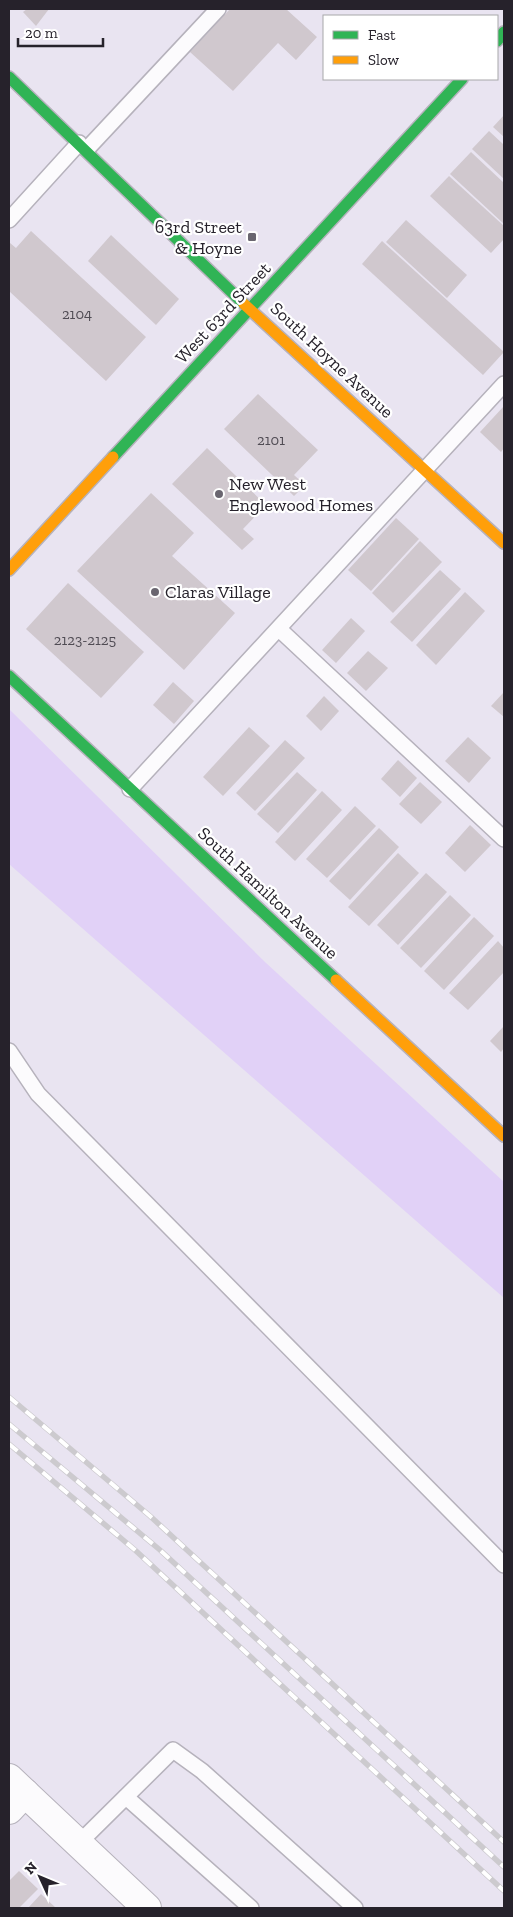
<svg xmlns="http://www.w3.org/2000/svg" width="513" height="1917" font-family="'Zilla Slab',serif">
<rect width="100%" height="100%" fill="#e9e4f1"/>
<path fill="#e1d1f7" d="M9 709 265 962 504 1182V1298L9 864Z"/>
<g fill="#d0c8ce">
<path d="M27 9H49L36 26 23 12Z"/>
<path d="M230 9H286L317 37 296 60 278 43 233 91 190 52Z"/>
<path d="M504 115V137L493 127Z"/>
<path d="M489 131 504 145V179L472 149Z"/>
<path d="M471 152 504 183V224L450 174Z"/>
<path d="M449 176 504 226V239L491 253 430 196Z"/>
<path d="M406 220 467 275 447 298 386 242Z"/>
<path d="M31 231 146 337 106 381 9 291V245L10 243 16 248Z"/>
<path d="M111 235 179 299 156 325 88 261Z"/>
<path d="M382 241 504 352 483 375 362 264Z"/>
<path d="M258 394 318 450 294 475 305 485 294 496 224 429Z"/>
<path d="M504 406V448L501 452 480 432Z"/>
<path d="M207 448 266 505 243 529 254 539 242 550 172 484Z"/>
<path d="M151 493 194 533 172 556 235 613 184 670 77 571Z"/>
<path d="M396 518 419 539 371 591 348 570Z"/>
<path d="M420 541 442 562 393 613 372 593Z"/>
<path d="M440 570 461 589 412 642 390 622Z"/>
<path d="M68 583 144 652 101 698 26 629Z"/>
<path d="M465 592 485 611 436 665 416 645Z"/>
<path d="M351 618 365 631 336 663 322 650Z"/>
<path d="M368 651 388 668 366 691 347 673Z"/>
<path d="M173 682 194 701 174 724 153 705Z"/>
<path d="M504 692V717L491 706Z"/>
<path d="M324 696 339 711 321 731 306 716Z"/>
<path d="M249 727 270 746 223 796 203 777Z"/>
<path d="M468 737 491 758 469 783 445 761Z"/>
<path d="M285 740 305 758 255 811 236 793Z"/>
<path d="M398 760 417 778 400 797 381 779Z"/>
<path d="M297 772 317 790 278 833 257 814Z"/>
<path d="M420 782 442 802 421 824 399 804Z"/>
<path d="M322 791 342 810 295 861 275 842Z"/>
<path d="M355 806 376 826 327 878 306 859Z"/>
<path d="M470 825 491 845 465 872 445 853Z"/>
<path d="M379 828 399 847 350 900 329 881Z"/>
<path d="M398 853 419 873 369 926 348 907Z"/>
<path d="M426 873 447 892 398 945 377 925Z"/>
<path d="M450 895 471 915 421 968 400 948Z"/>
<path d="M474 917 494 936 444 990 424 971Z"/>
<path d="M498 941 504 948V972L468 1010 449 993Z"/>
<path d="M504 1026V1048L501 1052 490 1041Z"/>
<path d="M19 1871 38 1889 19 1908H9V1881Z"/>
<path d="M41 1894 56 1908H28Z"/>
</g>
<g fill="none" stroke-linecap="round" stroke-linejoin="round">
<defs>
<g id="lane">
<path d="M87 149 218 9"/>
<path d="M9 220 79 143"/>
<path d="M279 629 504 839"/>
<path d="M130 789 504 384"/>
<path d="M9 1051 38 1094 504 1565"/>
<path d="M126 1797 251 1908"/>
<path d="M79 1843 173 1750 202 1771 355 1908"/>
</g>
<g id="street">
<path d="M9 1778 147 1908"/>
<path d="M9 1810 25 1793"/>
</g>
<g id="fast">
<path d="M497 41 504 32"/>
<path d="M9 77 244 304"/>
<path d="M113 457 462 79"/>
<path d="M9 676 336 980"/>
</g>
<g id="slow">
<path d="M244 304 504 543"/>
<path d="M9 570 113 457"/>
<path d="M336 980 504 1136"/>
</g>
</defs>
<use href="#lane" stroke="#b6b2bc" stroke-width="18"/>
<use href="#street" stroke="#b6b2bc" stroke-width="30"/>
<use href="#fast" stroke="#b6b2bc" stroke-width="14"/>
<use href="#slow" stroke="#b6b2bc" stroke-width="14"/>
<use href="#lane" stroke="#fcfbfd" stroke-width="15"/>
<use href="#street" stroke="#fcfbfd" stroke-width="28"/>
<use href="#fast" stroke="#30b455" stroke-width="11"/>
<use href="#slow" stroke="#ff9f0a" stroke-width="11"/>
<defs>
<g id="rail">
<path d="M9 1397 150 1516 504 1842"/>
<path d="M9 1424 160 1550 504 1867"/>
<path d="M9 1444 135 1550 504 1891"/>
</g>
</defs>
<use href="#rail" stroke="#cccace" stroke-width="5.5"/>
<use href="#rail" stroke="#fff" stroke-width="4" stroke-dasharray="11" stroke-linecap="butt"/>
</g>
<g fill="#6a6670" stroke="#fff" stroke-width="2">
<rect x="247" y="232" width="10" height="10" rx="2.5"/>
<circle cx="219" cy="494" r="5"/>
<circle cx="155" cy="592" r="5"/>
</g>
<g text-anchor="middle" dominant-baseline="central" stroke-width="4.5" stroke-linejoin="round" paint-order="stroke">
<g font-size="15" fill="#504c54">
<text x="77" y="314">2104</text>
<text x="271" y="440">2101</text>
<text x="85" y="640">2123-2125</text>
</g>
<g font-size="18" fill="#26222b" stroke="#fff" text-anchor="start">
<text x="242" y="227" text-anchor="end">63rd Street<tspan x="242" dy="21">&amp; Hoyne</tspan></text>
<text x="229" y="484">New West<tspan x="229" dy="21">Englewood Homes</tspan></text>
<text x="165" y="592">Claras Village</text>
</g>
<g font-size="18" fill="#26222b" stroke="#fff">
<text transform="translate(223 313) rotate(-47)">West 63rd Street</text>
<text transform="translate(332 360) rotate(43)">South Hoyne Avenue</text>
<text transform="translate(268 893) rotate(43)">South Hamilton Avenue</text>
</g>
</g>
<rect width="513" height="1917" fill="none" stroke="#26222b" stroke-width="20"/>
<rect x="323" y="15" width="175" height="65" fill="#ffffff" stroke="#a8a7aa"/>
<rect x="333" y="31" width="25" height="8" fill="#30b455" stroke="#a8a7aa"/>
<text x="368" y="40" font-size="15" fill="#26222b">Fast</text>
<rect x="333" y="56" width="25" height="8" fill="#ff9f0a" stroke="#a8a7aa"/>
<text x="368" y="65" font-size="15" fill="#26222b">Slow</text>
<g transform="translate(40 1877) rotate(314)" stroke="#ffffff" stroke-width="4" paint-order="stroke">
<path d="M0-4L9 19L0 12L-9 19Z" fill="#26222b"/>
<text y="-8" font-size="14" font-weight="bold" text-anchor="middle" fill="#26222b">N</text>
</g>
<path d="M18 38v8h85v-8" fill="none" stroke="#26222b" stroke-width="2.5"/>
<text x="25" y="38" font-size="15" fill="#26222b" stroke="#ffffff" stroke-width="4" paint-order="stroke">20 m</text>
</svg>
